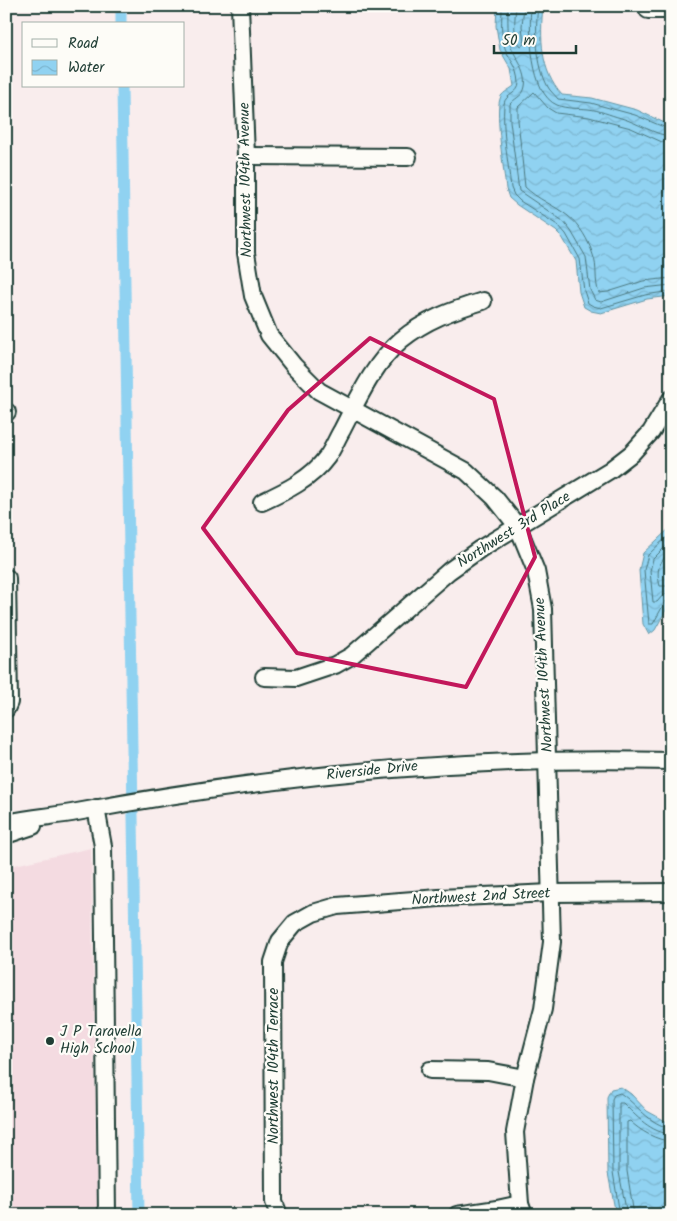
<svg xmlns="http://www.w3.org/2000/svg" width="677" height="1221" font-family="Kalam,sans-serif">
<defs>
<pattern id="water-waves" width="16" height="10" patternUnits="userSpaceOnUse" patternTransform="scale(1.25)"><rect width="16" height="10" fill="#90d2f1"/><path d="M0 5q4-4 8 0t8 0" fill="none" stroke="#7cb5cf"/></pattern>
</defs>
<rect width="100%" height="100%" fill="#f9eded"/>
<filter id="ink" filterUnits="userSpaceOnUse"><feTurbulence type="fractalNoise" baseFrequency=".02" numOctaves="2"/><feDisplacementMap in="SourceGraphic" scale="10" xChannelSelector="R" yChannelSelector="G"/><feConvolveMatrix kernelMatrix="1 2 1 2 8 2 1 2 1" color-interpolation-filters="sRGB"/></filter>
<g filter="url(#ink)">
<path fill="#f4dbe1" d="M91 848 97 1215H6V867Z"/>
<g fill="url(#water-waves)" stroke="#6396a5">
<path d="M497 6H543C540 37 540 71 562 95L592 98 637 110 671 126V296L647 299 601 313 591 311 584 307 579 292 576 261 562 237 556 231 517 205 509 198 506 189C504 171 495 113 500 99 501 93 509 90 514 86L511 69 500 50 496 26Z"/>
<path d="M671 527V601L655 630 649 635 643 624 639 570 643 553Z"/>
<path d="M621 1087 631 1094 647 1111 671 1124V1215H616L608 1173 607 1097 611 1089Z"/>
</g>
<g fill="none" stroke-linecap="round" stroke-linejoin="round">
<g stroke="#4c7980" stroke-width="1">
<path d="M502 6C502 20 500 34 505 48 510 62 518 65 519 83 519 94 505 94 504 104 502 131 508 160 511 188L514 195 520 201 559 226 566 234 580 259 584 291 588 303 593 306 601 308 645 295 671 291"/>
<path d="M508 6C508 20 507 33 511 46 515 58 530 74 524 90 522 96 514 99 510 104V121L519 191 563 221 571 231 586 257 590 290 595 300 601 302 644 288 671 285"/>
<path d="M516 6C515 18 512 38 521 46L524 44 522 26 524 6"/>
<path d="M531 6C529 31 530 94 557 105 566 109 578 108 588 109 599 110 610 115 621 118 636 122 657 136 671 136"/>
<path d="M538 6C535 30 536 65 548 87 550 91 555 95 558 99L591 103 635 115 671 130"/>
<path d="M671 144 662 142 631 128 589 117 556 113 548 108 534 92 518 107V120L525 187C537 199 554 205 568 216 579 224 589 241 593 255 598 267 594 281 599 293L608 292 643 281 671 278"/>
<path d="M671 533 648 555 644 570 649 624H653L665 602 671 600"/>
<path d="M671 541 653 559 650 571 653 602H657L663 595 671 593"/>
<path d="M671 551C658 563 656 570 660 586H671"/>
<path d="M620 1215 613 1172 612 1099 614 1095 620 1093C637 1104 649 1125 671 1128"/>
<path d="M627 1215 619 1172V1103H623C636 1116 651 1133 671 1134"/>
<path d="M634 1215 627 1171V1122L630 1121C639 1130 657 1141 671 1141"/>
</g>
<g stroke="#90d2f1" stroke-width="11">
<path d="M121 6V24"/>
<path d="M122 86 139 1215"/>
</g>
<defs>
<g id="minor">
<path d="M240 6 246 156V253L253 296 269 335 294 366 319 391 466 471 495 498 518 527 536 571 543 609 552 942 543 1009 525 1078 515 1132 520 1204 524 1215"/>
<path d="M648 10H671"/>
<path d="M246 156 408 157"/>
<path d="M6 412H7"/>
<path d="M262 502C286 491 311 479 327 457 333 449 337 438 342 430 358 399 374 363 401 340 425 320 453 310 483 301"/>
<path d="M264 677 296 678 335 665 351 656 449 571 480 549 610 470 632 453 651 432 671 399"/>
<path d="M6 709 9 702 7 578"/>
<path d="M96 808 103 846 107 1215"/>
<path d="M6 823C30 818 54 816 77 812 273 775 472 756 671 761"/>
<path d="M6 835 33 826"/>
<path d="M430 1070 488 1071 525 1078"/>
<path d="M279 1215 274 1202 273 962 280 941 295 923 313 913 337 906 439 898 551 893 671 892"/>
<path d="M457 1215 497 1209 520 1204"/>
</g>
</defs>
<use href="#minor" stroke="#1f3d34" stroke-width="20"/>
<use href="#minor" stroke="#fdfcf7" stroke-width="16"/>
</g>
</g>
<path fill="none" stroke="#c2185b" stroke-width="4" stroke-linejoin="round" d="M370 338 494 399 535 557 466 687 297 653 203 528 288 410Z"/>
<circle fill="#1f3d34" stroke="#fdfcf7" stroke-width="2" cx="50" cy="1041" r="5"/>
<g text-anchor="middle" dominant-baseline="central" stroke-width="4.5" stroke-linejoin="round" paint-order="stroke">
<g font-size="15" fill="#1f3d34" stroke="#fdfcf7">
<text transform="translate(246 180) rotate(-91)">Northwest 104th Avenue</text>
<text transform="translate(514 530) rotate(-32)">Northwest 3rd Place</text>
<text transform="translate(544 675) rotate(-93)">Northwest 104th Avenue</text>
<text transform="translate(372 771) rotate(-6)">Riverside Drive</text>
<text transform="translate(481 897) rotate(-3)">Northwest 2nd Street</text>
<text transform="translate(274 1066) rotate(-90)">Northwest 104th Terrace</text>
</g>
<g font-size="15" fill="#1f3d34" stroke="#fdfcf7" text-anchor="start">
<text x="60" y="1032">J P Taravella<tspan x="60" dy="17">High School</tspan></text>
</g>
</g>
<rect width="677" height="1221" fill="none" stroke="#fdfcf7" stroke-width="25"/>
<rect x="12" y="12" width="652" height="1196" fill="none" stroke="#1f3d34" stroke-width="2" filter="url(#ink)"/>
<rect x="22" y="22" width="162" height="65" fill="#fdfcf7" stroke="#a4b0a9"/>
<rect x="32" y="39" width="25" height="8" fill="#fdfcf7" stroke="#a4b0a9"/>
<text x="68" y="48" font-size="15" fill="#1f3d34">Road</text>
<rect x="32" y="60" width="25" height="15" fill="url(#water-waves)" stroke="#a4b0a9"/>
<text x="68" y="72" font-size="15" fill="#1f3d34">Water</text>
<path d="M494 45v8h82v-8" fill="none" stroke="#1f3d34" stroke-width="2.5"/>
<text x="502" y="45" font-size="15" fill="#1f3d34" stroke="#fdfcf7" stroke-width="4" paint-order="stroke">50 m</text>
</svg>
